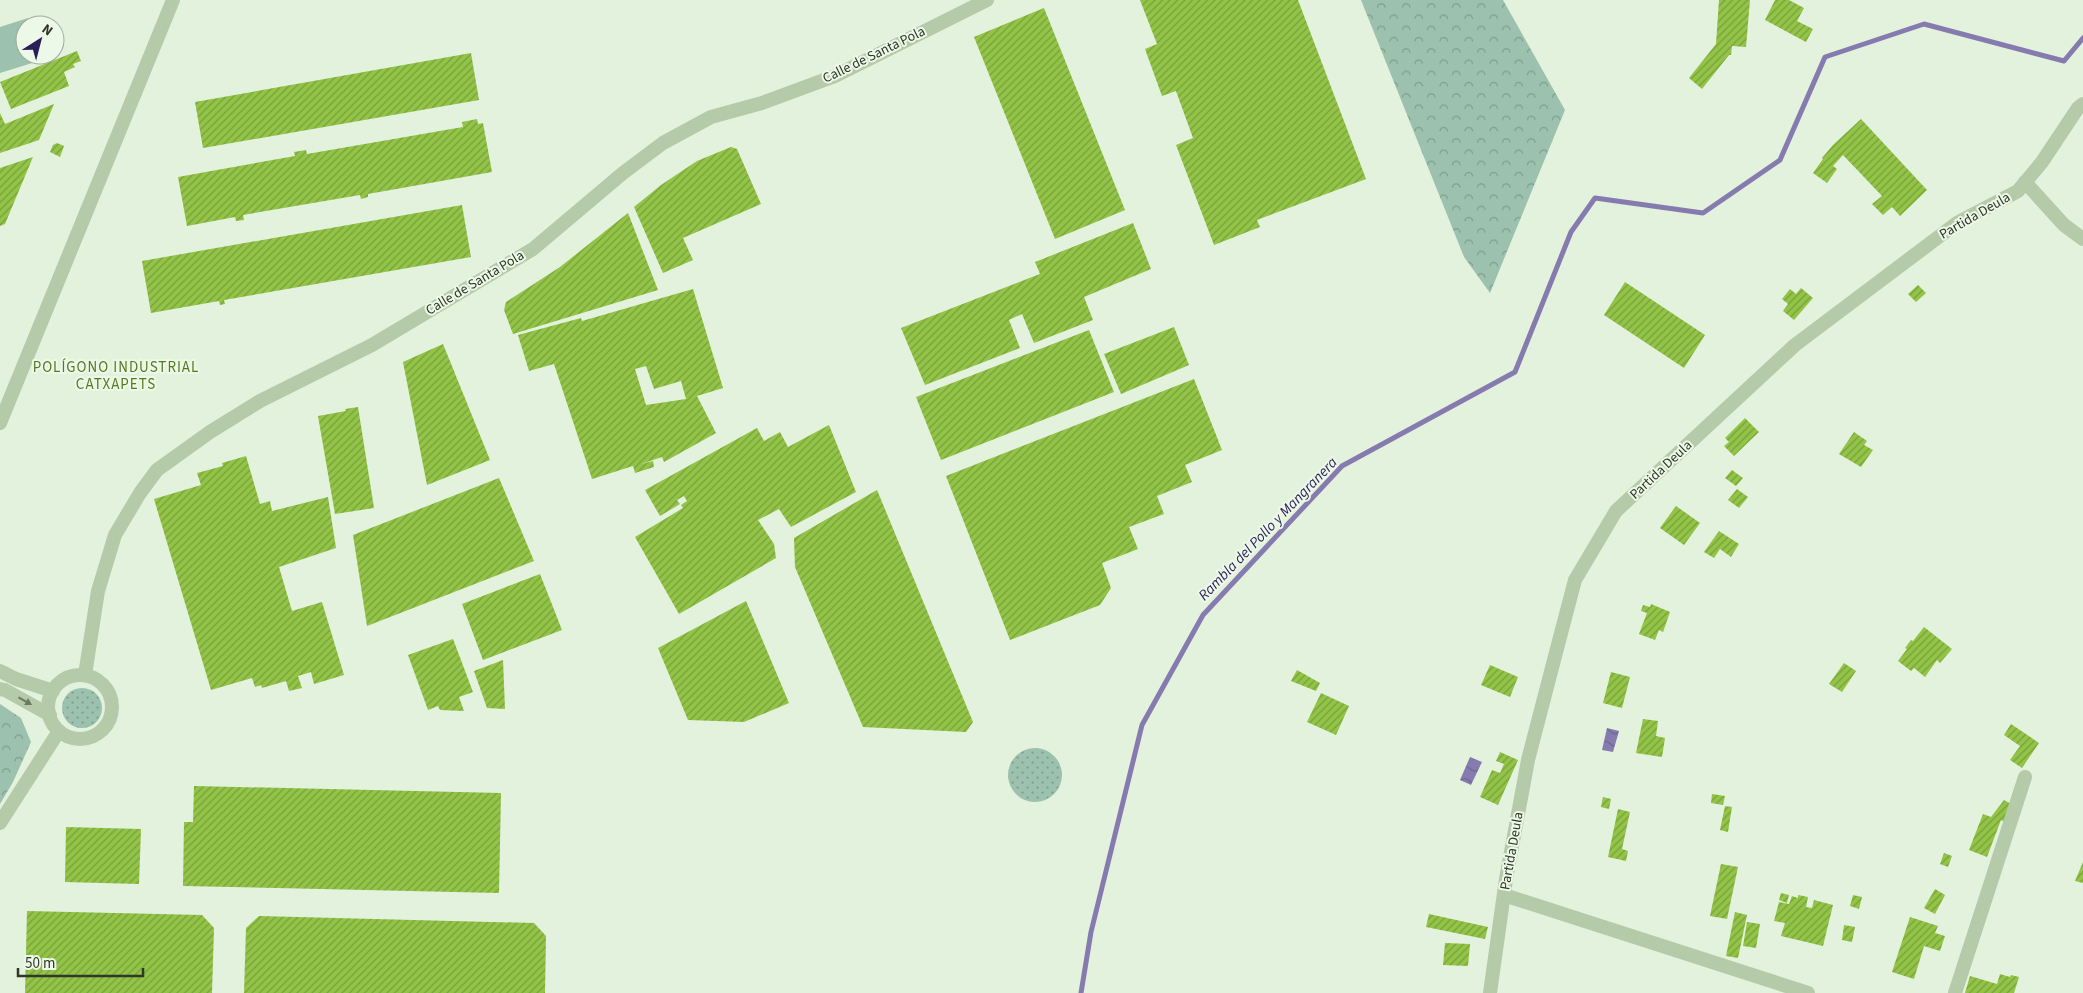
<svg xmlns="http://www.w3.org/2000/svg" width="2083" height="993" font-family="'Source Sans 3',sans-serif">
<defs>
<pattern id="grass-dots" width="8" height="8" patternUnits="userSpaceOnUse" patternTransform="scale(1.25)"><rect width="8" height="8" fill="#9cc1ae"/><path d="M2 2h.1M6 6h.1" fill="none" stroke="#809e8e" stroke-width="1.8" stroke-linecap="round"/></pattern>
<pattern id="forest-crowns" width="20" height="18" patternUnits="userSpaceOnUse" patternTransform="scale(1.25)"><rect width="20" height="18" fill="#9cc1ae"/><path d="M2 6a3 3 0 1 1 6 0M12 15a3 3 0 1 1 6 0" fill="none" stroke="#809e8e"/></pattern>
<pattern id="water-waves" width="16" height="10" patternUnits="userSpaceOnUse" patternTransform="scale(1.25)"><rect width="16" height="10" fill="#867baf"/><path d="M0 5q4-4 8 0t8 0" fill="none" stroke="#6e668e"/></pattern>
<pattern id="building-hatch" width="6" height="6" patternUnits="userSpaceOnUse" patternTransform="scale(1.25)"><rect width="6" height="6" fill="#92c447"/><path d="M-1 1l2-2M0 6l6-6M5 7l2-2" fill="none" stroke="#78a03b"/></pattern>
</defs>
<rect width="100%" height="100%" fill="#e3f2dc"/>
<g fill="url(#grass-dots)">
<circle cx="82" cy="708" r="20"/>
<circle cx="1035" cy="775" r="27"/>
</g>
<g fill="url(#forest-crowns)">
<path d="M1361 0H1503L1565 110 1490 293 1464 257Z"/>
<path d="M0 704 21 718 31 742 13 782 0 804Z"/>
</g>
<path fill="#9cc1ae" d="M28 18 30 25H25V55H40L42 60 0 73V27Z"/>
<g fill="url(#water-waves)">
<path d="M1607 728 1619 731 1613 752 1602 750Z"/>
<path d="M1470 757 1482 762 1471 785 1460 780Z"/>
</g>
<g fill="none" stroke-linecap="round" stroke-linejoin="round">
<path stroke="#867baf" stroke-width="5" d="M1081 993 1091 932 1142 725 1203 615 1342 466 1515 372 1571 232 1595 198 1703 213 1780 160 1825 57 1924 24 2064 61 2083 38"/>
</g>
<g fill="url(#building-hatch)" fill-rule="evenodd">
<path d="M1140 0H1298L1366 179 1257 220 1260 227 1214 245 1176 145 1193 138 1176 91 1162 96 1145 49 1157 44Z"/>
<path d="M1719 0H1750L1746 47 1732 46 1731 55H1729L1702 89 1689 78 1716 44Z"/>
<path d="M1775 0H1789L1804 8 1797 21 1813 29 1806 42 1765 20Z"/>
<path d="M1044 8 1125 210 1055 239 974 37Z"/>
<path d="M77 51 81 61 73 64 75 67 64 72 69 86 11 109 0 82Z"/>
<path d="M471 53 479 100 203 148 195 102Z"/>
<path d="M54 104 39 140 0 153V113L5 124Z"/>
<path d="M477 119 478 124 483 123 492 172 368 194V197L361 199 360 195 243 215 244 220 236 221 235 217 187 226 178 177 295 156 294 152 306 150 307 154 463 127 462 122Z"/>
<path d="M1861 119 1927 190 1900 216 1892 207 1883 215 1872 204 1882 196 1843 155 1833 166 1837 169 1827 183 1813 173 1823 159 1822 158 1833 145Z"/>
<path d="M57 143 64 146 60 157 50 152 53 145Z"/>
<path d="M731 147 737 149 761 204 683 238 693 260 663 273 634 207 661 185 697 161Z"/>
<path d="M33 157 5 224 0 226V168Z"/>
<path d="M462 205 471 257 224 300 225 304 220 305 219 301 151 313 142 261Z"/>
<path d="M628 213 658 290 513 334 504 310 506 302 560 267Z"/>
<path d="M1133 223 1151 269 1084 297 1093 320 1034 343 1022 314 1009 320 1020 348 925 385 901 328 1040 274 1035 262Z"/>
<path d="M1625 282 1705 335 1684 368 1604 315Z"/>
<path d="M1918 285 1926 293 1916 302 1908 294Z"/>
<path d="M1801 288 1813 298 1794 320 1783 311 1788 304 1782 299 1790 289 1796 294Z"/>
<path d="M693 289 723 388 697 396 716 433 664 462 662 457 641 464 653 461 654 467 635 473 633 466 592 479 554 364 529 371 518 335 581 318 582 321ZM646 366 654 389 681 381 686 399 646 405 635 369Z"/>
<path d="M1174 327 1189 365 1121 394 1104 354Z"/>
<path d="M1089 330 1114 392 941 460 916 397Z"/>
<path d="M443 344 490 460 427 485 403 362Z"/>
<path d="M1194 379 1222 450 1185 465 1192 482 1157 496 1164 514 1129 527 1138 549 1102 563 1111 588 1100 605 1010 640 946 476Z"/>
<path d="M358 407 374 508 335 514 318 416 346 411 345 409Z"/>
<path d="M1745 418 1759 432 1734 456 1724 446 1729 442 1725 438Z"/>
<path d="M829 425 856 492 791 527 779 509 758 520 774 544 776 558 679 614 635 537 683 508 681 505 687 501 684 496 677 500 680 504 660 516 645 490 757 428 764 441 780 432 788 447Z"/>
<path d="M1854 432 1867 441 1864 445 1873 450 1861 467 1839 454Z"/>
<path d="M246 456 260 504 270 501 272 511 328 497 336 548 279 567 292 611 322 602 344 675 314 684 311 672 298 676 302 688 289 691 286 681 262 688 261 685 255 687 252 678 211 690 154 499 201 485 197 473 223 466 222 463Z"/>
<path d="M1732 470 1743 478 1736 486 1725 478Z"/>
<path d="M499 478 534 561 367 626 353 535Z"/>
<path d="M1737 489 1748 497 1739 508 1728 500Z"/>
<path d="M877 490 973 722 966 732 863 727 795 567 794 538Z"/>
<path d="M1676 506 1700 523 1684 545 1660 528Z"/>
<path d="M1719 531 1739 544 1731 557 1720 549 1714 558 1704 552Z"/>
<path d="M540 574 562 630 483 660 462 604Z"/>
<path d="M746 601 789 703 744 722 688 720 658 648Z"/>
<path d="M1651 604 1670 612 1663 632 1659 630 1655 640 1639 634 1647 613 1641 611 1643 605 1650 607Z"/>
<path d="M1924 627 1952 649 1940 663 1937 660 1925 677 1914 668 1911 671 1898 661 1907 649 1905 648 1911 640 1913 641Z"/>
<path d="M453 639 473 692 459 697 464 711 440 710 438 706 428 710 408 655Z"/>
<path d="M503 660 505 709 487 708 474 671Z"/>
<path d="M1844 663 1856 671 1842 692 1829 684Z"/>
<path d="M1490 665 1518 677 1510 697 1481 685Z"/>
<path d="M1297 670 1320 683 1316 691 1291 681Z"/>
<path d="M1611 672 1630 677 1622 708 1603 703Z"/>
<path d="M1321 693 1349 706 1336 735 1307 722Z"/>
<path d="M1643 719 1658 721 1656 736 1665 738 1662 757 1636 753Z"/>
<path d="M2011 724 2039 743 2022 768 2010 760 2020 746 2004 735Z"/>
<path d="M1500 752 1518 760 1498 805 1480 797 1492 770 1500 773 1504 764 1496 761Z"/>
<path d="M194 786 501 793 499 893 183 886 184 822H193Z"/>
<path d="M1712 794 1725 796 1723 805 1711 803Z"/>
<path d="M1603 797 1611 799 1609 809 1601 807Z"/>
<path d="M2004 800 2013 805 2007 823 2001 820 1987 857 1969 850 1983 814 1991 817Z"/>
<path d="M1725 806 1732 807 1728 832 1720 830Z"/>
<path d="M1618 809 1630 812 1622 849 1628 851 1626 861 1608 857Z"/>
<path d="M66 827 141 829 139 884 65 882Z"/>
<path d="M1944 853 1952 856 1948 867 1940 864Z"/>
<path d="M2083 862V883L2075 881Z"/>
<path d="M1721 864 1738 867 1727 919 1710 916Z"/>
<path d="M1935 889 1945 895 1935 914 1924 908Z"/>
<path d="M1781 893 1789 895 1787 903 1779 900Z"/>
<path d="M1798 895 1808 897 1806 907 1812 908 1814 900 1833 905 1823 946 1781 936 1785 923 1774 921 1779 902 1789 904 1792 896 1798 898Z"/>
<path d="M1853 895 1862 897 1859 909 1850 906Z"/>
<path d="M27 911 202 915 214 928 212 993H25Z"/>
<path d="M1735 912 1747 915 1738 958 1726 956Z"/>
<path d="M1429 914 1488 927 1485 939 1426 927Z"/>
<path d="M259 916 534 923 546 936 545 993H244L246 928Z"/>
<path d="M1910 917 1938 926 1935 933 1945 936 1940 951 1924 946 1914 979 1892 972Z"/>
<path d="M1747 922 1760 924 1756 948 1743 946Z"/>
<path d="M1844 925 1855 927 1852 942 1842 940Z"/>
<path d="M1445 943 1470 944 1468 966 1443 965Z"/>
<path d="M2000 974 2010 977 2011 975 2019 977 2014 993H1965L1970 976 1997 984Z"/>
</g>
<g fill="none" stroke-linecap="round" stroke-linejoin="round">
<g stroke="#b5caa8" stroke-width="14">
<path d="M2025 182 2064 225 2083 239"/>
<path d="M0 671 16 679 53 691"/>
<path d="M85 675 98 591 115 535 140 493 157 470 210 432 260 401 372 345 533 249 623 173 663 143 711 117 762 103 835 76 987 0"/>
<circle cx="80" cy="707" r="32"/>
<path d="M0 689 5 690 50 715"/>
<path d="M0 823 59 731"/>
<path d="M1504 895 1808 993"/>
<path d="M1490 993 1506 879 1528 760 1554 660 1575 580 1616 511 1795 345 1957 223 2018 191 2042 162 2078 108 2083 104"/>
<path d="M1955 993 2025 777"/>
</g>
<path stroke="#b5caa8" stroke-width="14" d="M0 423 173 0"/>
</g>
<defs><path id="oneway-solid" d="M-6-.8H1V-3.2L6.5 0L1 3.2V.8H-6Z" transform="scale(1.25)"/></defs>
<use fill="#6c7962" href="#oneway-solid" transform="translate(25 701) rotate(29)"/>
<g text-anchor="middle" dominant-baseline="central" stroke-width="4" stroke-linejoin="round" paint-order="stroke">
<g font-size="14" fill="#303728" stroke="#edf9e8">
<text transform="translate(874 55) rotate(-26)">Calle de Santa Pola</text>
<text transform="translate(1975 216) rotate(-30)">Partida Deula</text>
<text transform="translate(475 283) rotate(-31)">Calle de Santa Pola</text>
<text transform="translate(1661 470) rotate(-43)">Partida Deula</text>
<text transform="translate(1512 851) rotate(-80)">Partida Deula</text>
</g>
<g font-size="15" letter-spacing="1" fill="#557920" stroke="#edf9e8">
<text x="116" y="367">POLÍGONO INDUSTRIAL<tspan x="116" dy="17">CATXAPETS</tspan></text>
</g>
<g font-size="15" font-style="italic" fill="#2b1e58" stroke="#edf9e8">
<text transform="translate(1268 529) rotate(-46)">Rambla del Pollo y Mangranera</text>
</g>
</g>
<g transform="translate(40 40) rotate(36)"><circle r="24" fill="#edf9e8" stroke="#a1ab9b"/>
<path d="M0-4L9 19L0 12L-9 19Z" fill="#2b1e58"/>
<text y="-8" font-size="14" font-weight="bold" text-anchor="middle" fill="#303728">N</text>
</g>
<path d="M18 968v8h125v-8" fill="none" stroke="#303728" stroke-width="2.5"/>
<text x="25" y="968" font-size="15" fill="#303728" stroke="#edf9e8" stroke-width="4" paint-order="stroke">50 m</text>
</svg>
